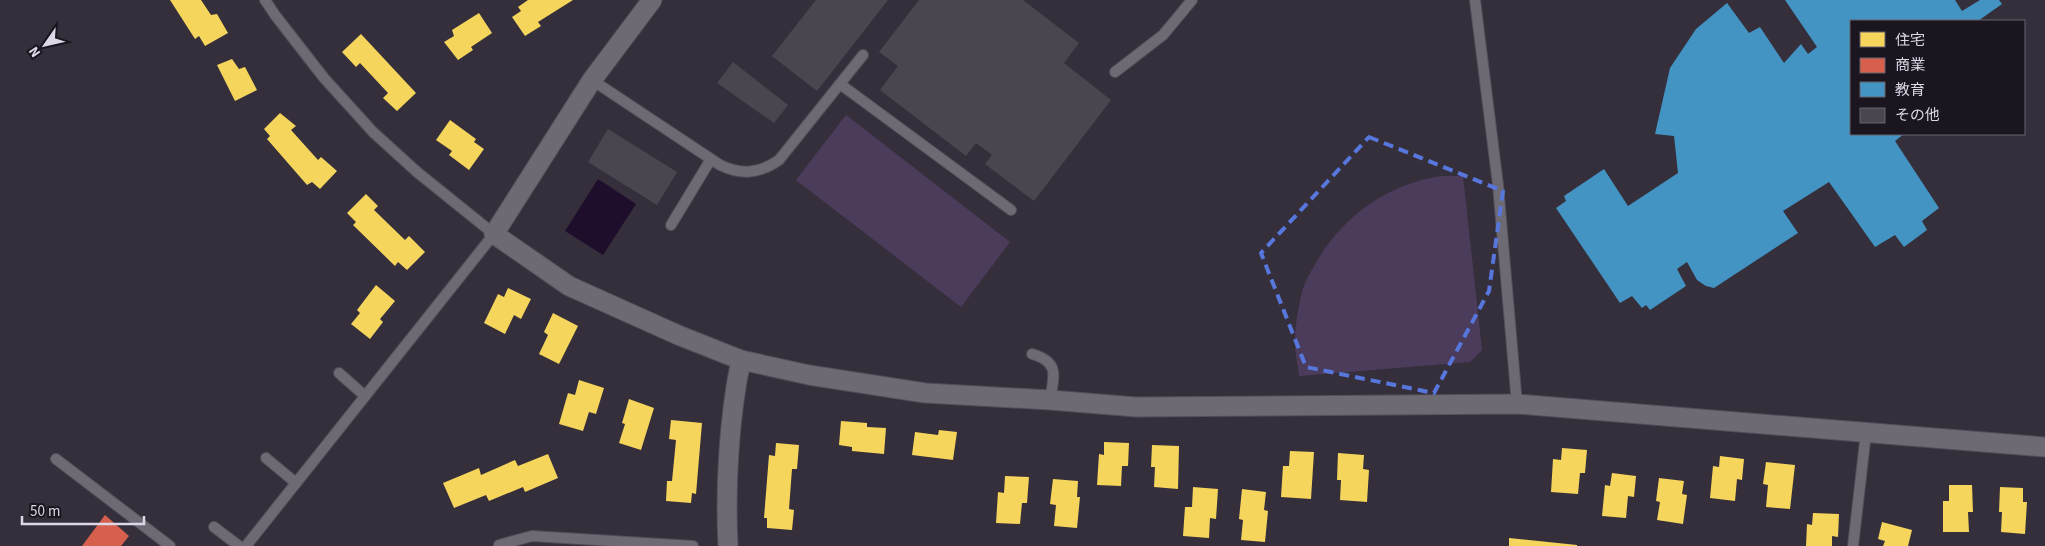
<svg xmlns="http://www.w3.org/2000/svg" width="2045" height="546" font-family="'Source Sans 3','Noto Sans JP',sans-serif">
<rect width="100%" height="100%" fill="#352f3b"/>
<g fill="#4b3c5c">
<path d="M846 115 1010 242 961 307 796 180Z"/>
<path d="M1441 176H1463L1482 350 1470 362 1299 376C1298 365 1295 353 1295 342 1295 326 1298 308 1302 292 1304 284 1309 275 1313 268 1339 219 1386 184 1441 176Z"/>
</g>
<path fill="#1e0e2c" d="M598 179 636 204 603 255 565 231Z"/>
<g fill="#f6d55c">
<path d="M170 0H201L211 15 217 14 228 33 205 46 199 36 195 39Z"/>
<path d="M528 0H573L538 22 541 26 525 36 512 17 521 11 518 7Z"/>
<path d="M479 13 492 33 471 47 473 50 458 60 444 42 454 36 452 30Z"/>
<path d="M361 34 416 93 397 111 383 98 388 93 360 63 356 67 342 52Z"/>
<path d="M232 59 239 69 245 67 257 90 235 101 217 65Z"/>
<path d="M280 113 296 126 291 130 318 160 321 157 337 171 320 189 312 182 307 185 267 139 270 136 264 129Z"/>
<path d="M450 120 476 139 474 142 484 149 469 170 449 155 452 151 436 140Z"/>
<path d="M366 194 378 206 374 210 405 240 409 236 425 252 407 270 398 262 395 266 353 225 356 222 347 213Z"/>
<path d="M376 285 395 301 380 319 383 322 370 339 351 324 360 313 357 310Z"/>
<path d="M508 288 531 299 521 319 514 315 505 334 484 323 498 294 504 297Z"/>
<path d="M553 313 578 326 559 364 539 354 548 335 544 332Z"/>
<path d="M579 380 604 388 596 414 589 412 583 431 559 424 568 393 575 395Z"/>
<path d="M629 399 654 408 641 450 619 443 625 424 622 423Z"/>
<path d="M671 420 702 423 696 494 692 493 691 503 666 501 667 481H672L676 440 669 439Z"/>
<path d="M841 421 867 423V427L886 428 884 454 852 451V447L839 445Z"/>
<path d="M939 430 957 432 953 460 912 455 915 432 938 435Z"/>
<path d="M1104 442 1129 443 1128 466H1122L1121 486 1097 485 1099 454 1104 455Z"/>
<path d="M776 443 799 445 797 469H792L789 509 794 510 792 530 767 528V518H764L769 455 775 456Z"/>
<path d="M1152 445 1179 446 1178 489 1154 487 1155 467H1151Z"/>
<path d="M1562 448 1587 450 1585 473H1580L1578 494 1551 492 1553 459 1561 460Z"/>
<path d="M1290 451 1314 452 1311 499 1281 497 1283 466H1289Z"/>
<path d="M1338 453 1364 455 1363 469 1369 470 1367 502 1340 500 1341 480H1337Z"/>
<path d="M548 454 558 478 525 492 523 487 489 501 486 495 454 508 443 483 479 468 481 475 515 460 518 466Z"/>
<path d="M1720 456 1744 459 1742 480 1737 479 1735 501 1710 498 1713 466 1719 467Z"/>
<path d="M1766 462 1795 465 1790 509 1766 507 1768 485 1763 484Z"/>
<path d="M1612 473 1636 476 1634 497 1628 496 1626 518 1602 516 1605 485 1610 486Z"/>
<path d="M1005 476 1029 477 1027 503H1022L1020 524 996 523 998 492 1004 493Z"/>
<path d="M1659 478 1684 481 1682 494 1687 495 1683 524 1657 520 1660 502 1656 501Z"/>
<path d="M1053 479 1078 481 1077 497H1080L1077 528 1054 526 1056 505 1050 504Z"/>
<path d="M1949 485H1972L1973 512H1968L1969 532H1943V501H1949Z"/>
<path d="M1193 487 1218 489 1216 519 1210 518 1209 538 1183 536 1185 507H1192Z"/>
<path d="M2000 487 2023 488V502H2027L2025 534 2001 532 2002 512H1999Z"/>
<path d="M1242 489 1266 492 1264 510 1268 511 1265 542 1241 540 1243 520 1239 519Z"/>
<path d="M1813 513 1839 514 1838 537 1832 536V546H1806L1807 524 1812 525Z"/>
<path d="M1882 522 1912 530 1908 546H1883L1885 541 1878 539Z"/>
<path d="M1509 538 1577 545V546H1509Z"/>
</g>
<path fill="#d6604d" d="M105 515 129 536 121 546H82Z"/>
<path fill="#4393c3" d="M1785 0H1955L1962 11 1980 0H1999L2002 4 1978 21H1851V134H1904L1895 141 1939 208 1922 221 1927 230 1904 247 1895 235 1875 247 1829 182 1783 211 1798 233 1714 288 1706 286 1697 280 1687 262 1677 269 1686 286 1650 310 1646 305 1642 308 1632 296 1620 303 1556 208 1566 201 1564 196 1604 169 1628 206 1678 173 1674 136 1655 134 1670 68 1696 29 1727 3 1749 33 1760 27 1784 63 1801 44 1808 54 1817 47Z"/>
<g fill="#4a4650">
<path d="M816 0H888L817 91 772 56Z"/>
<path d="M919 0H1023L1079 43 1064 63 1111 100 1034 201 985 164 992 155 976 143 966 156 880 90 898 66 879 52Z"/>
<path d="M733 62 788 105 774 123 717 83Z"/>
<path d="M608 129 677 172 657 205 588 162Z"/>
</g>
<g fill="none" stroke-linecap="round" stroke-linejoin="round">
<defs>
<g id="service">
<path d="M1475 0 1498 185 1517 404"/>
<path d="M1115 72 1163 35 1192 0"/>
<path d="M592 80 720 165C741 175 759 174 779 160L863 55"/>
<path d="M840 84 1011 210"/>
<path d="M671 225 711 159"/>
<path d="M1032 354C1060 362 1054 376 1050 400"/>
<path d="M339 373 365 396"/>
<path d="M266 458 296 483"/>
<path d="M56 459 170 546"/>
<path d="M214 527 239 546"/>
<path d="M499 545 532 536 693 546"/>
<path d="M246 546 494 234 417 172 373 132 324 78 275 15 265 0"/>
<path d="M1853 546 1866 433"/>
</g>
<g id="minor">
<path d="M652 0 592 80 494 234 569 286 678 335 741 360 809 375 925 393 1050 400 1136 407 1517 404 2045 447"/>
<path d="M728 546C725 487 729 417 741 360"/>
</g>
</defs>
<use href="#service" stroke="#534e59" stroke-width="12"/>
<use href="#minor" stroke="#534e59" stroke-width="21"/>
<use href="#service" stroke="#6e6a73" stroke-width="10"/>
<use href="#minor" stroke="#6e6a73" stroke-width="19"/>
</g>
<path fill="none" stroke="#5777dc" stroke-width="4" stroke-dasharray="10 6" stroke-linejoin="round" d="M1369 137 1503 191 1489 291 1434 393 1306 367 1261 253Z"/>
<rect x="1850" y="20" width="175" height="115" fill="#1a151f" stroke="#68636f"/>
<rect x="1860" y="32" width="25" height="15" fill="#f6d55c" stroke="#68636f"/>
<text x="1895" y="45" font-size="15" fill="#ded8e6">住宅</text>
<rect x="1860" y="58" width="25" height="15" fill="#d6604d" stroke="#68636f"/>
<text x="1895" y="70" font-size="15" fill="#ded8e6">商業</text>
<rect x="1860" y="82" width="25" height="15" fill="#4393c3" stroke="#68636f"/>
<text x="1895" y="95" font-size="15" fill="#ded8e6">教育</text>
<rect x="1860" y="108" width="25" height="15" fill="#4a4650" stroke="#68636f"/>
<text x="1895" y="120" font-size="15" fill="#ded8e6">その他</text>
<g transform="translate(45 45) rotate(236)" stroke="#1a151f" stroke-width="4" paint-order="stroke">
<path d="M0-4L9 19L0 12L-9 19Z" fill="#ded8e6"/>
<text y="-8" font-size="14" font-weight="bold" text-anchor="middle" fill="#ded8e6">N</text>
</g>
<path d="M22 516v8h122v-8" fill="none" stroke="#ded8e6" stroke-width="2.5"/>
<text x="30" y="516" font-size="15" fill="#ded8e6" stroke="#1a151f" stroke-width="4" paint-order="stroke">50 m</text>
</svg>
